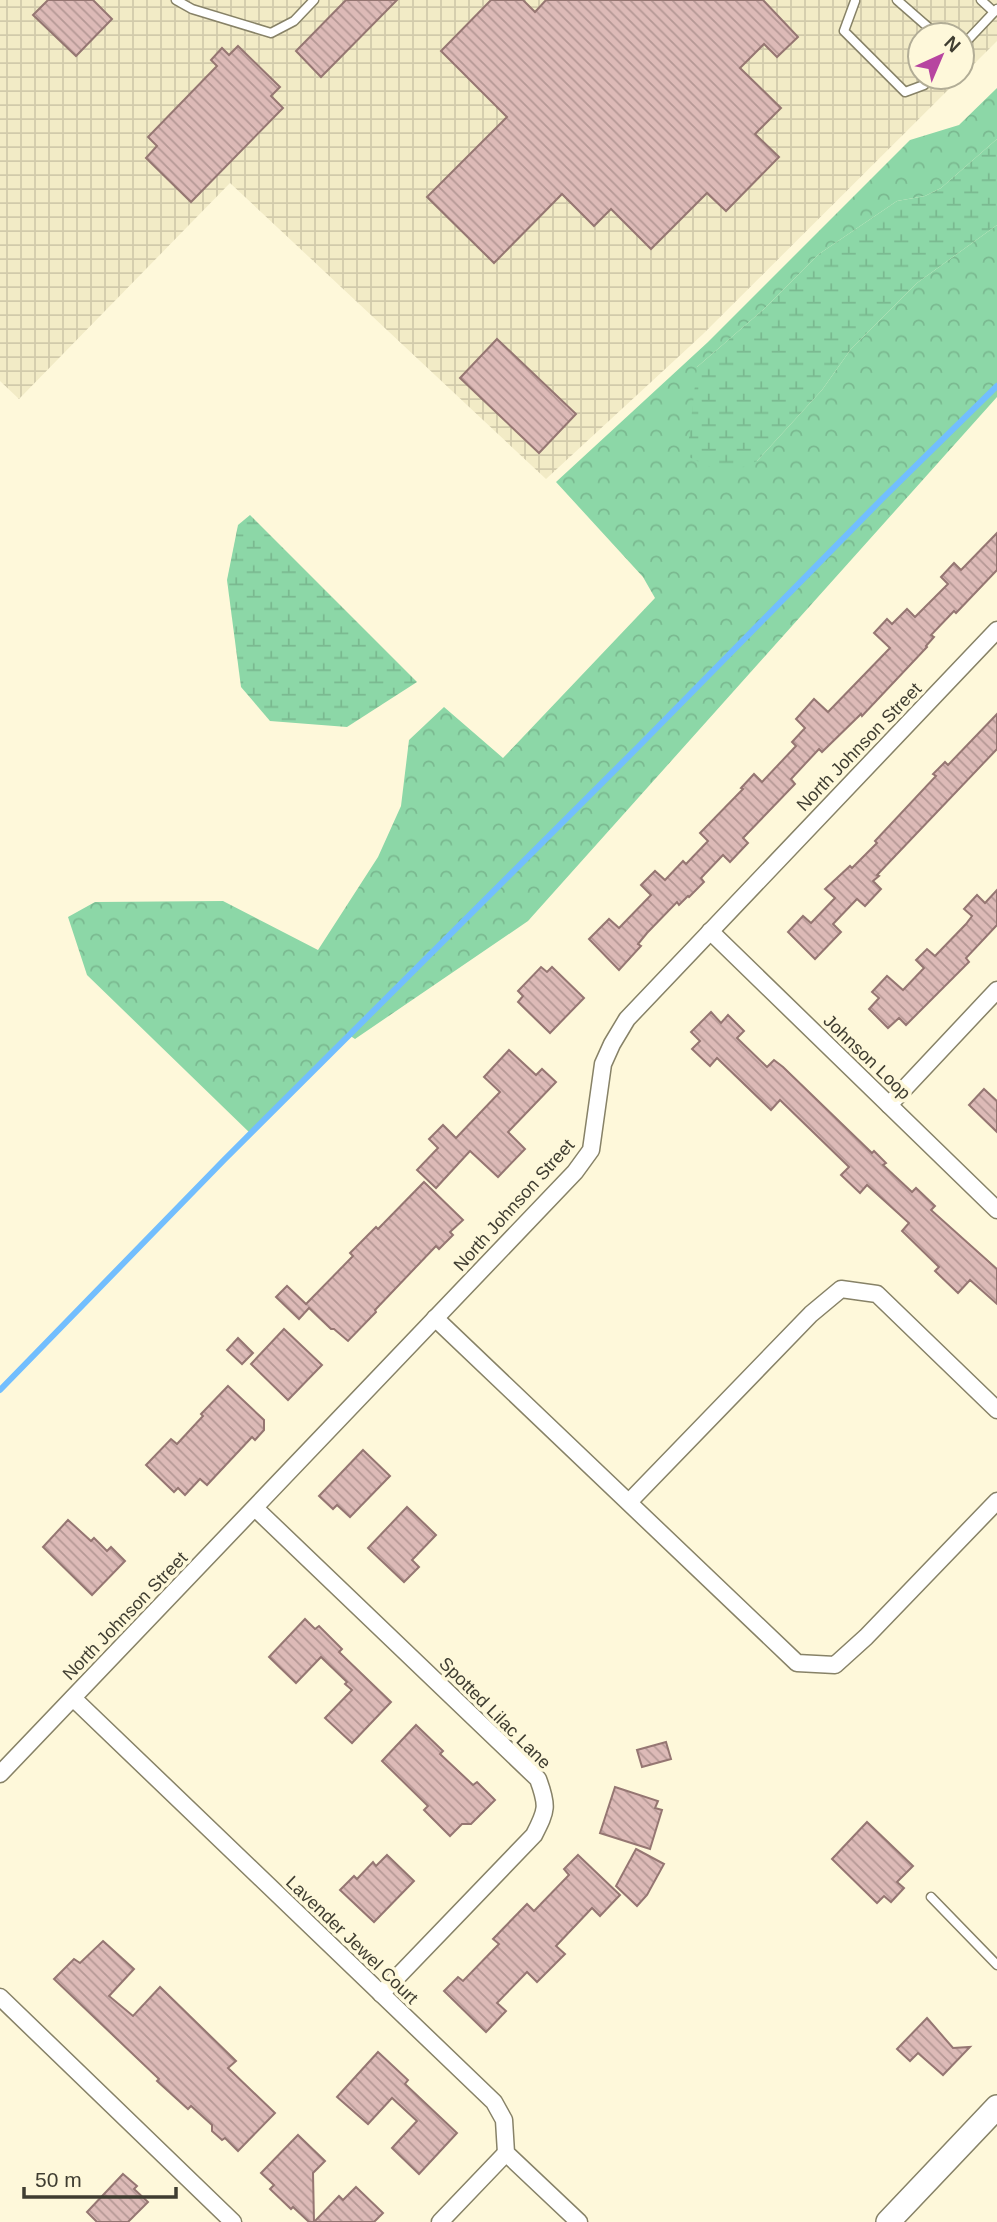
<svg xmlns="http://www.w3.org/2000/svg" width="997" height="2222" font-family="Helvetica,sans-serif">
<defs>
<pattern id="industrial-grid" width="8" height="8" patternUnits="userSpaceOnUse" patternTransform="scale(1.75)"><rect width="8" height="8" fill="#f2ebc6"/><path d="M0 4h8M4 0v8" fill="none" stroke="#d1caab"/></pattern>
<pattern id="forest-crowns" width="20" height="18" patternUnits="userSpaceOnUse" patternTransform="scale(1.75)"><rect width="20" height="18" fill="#8cd7a7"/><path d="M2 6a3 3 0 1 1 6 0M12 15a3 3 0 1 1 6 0" fill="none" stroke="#7ab990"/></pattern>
<pattern id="wetland-marsh" width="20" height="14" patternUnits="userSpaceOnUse" patternTransform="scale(1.75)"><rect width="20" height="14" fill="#8cd7a7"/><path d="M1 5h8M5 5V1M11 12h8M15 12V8" fill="none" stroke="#7ab990"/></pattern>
<pattern id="building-back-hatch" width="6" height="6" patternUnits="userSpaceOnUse" patternTransform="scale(1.75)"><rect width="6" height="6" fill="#ddbab7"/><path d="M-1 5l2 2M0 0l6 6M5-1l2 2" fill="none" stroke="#b59895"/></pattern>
</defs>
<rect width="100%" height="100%" fill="#fef8da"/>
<path fill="url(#industrial-grid)" d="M0 0H997V41L962 76V35H920V77H961L702 335 546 479 230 183 19 399 0 381Z"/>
<path fill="url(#forest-crowns)" d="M997 88V139L941 188 925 196 897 201 819 254 764 309 697 367 757 461 822 390 851 349 917 283 997 225V397L528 921 355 1039 349 1035 252 1135 87 975 68 917 95 902 223 901 318 950 378 857 401 806 409 740 444 707 503 758 655 598 643 577 556 482 708 342 910 140 959 125Z"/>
<g fill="url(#wetland-marsh)">
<path d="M997 139V225L917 283 851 349 822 390 757 461 726 475 687 456 697 367 764 309 819 254 897 201 925 196 941 188Z"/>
<path d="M250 515 417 682 347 727 270 721 241 687 227 580 238 525Z"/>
</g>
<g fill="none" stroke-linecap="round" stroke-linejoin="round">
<path stroke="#72befe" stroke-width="6" d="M0 1390 224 1160 640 745 882 499 997 386"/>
</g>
<g fill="url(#building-back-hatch)" stroke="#957672" stroke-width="2">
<path d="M48 0H93L112 19 76 56 33 15Z"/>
<path d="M346 0H397L321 77 296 51Z"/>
<path d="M491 0H523L535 12 546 0H763L798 37 777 57 764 44 740 68 781 108 755 134 779 157 726 211 707 193 651 249 611 209 594 226 562 194 494 263 427 197 507 117 441 51Z"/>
<path d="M238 46 280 87 271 96 283 108 191 202 146 158 157 146 148 137 217 66 211 60 222 48 229 55Z"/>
<path d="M497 339 576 414 539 453 460 378Z"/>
<path d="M997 533V570L956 613 954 611 931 635 934 637 926 646 927 647 862 716 861 714 822 752 819 749 791 779 795 784 743 838 748 843 730 862 723 855 701 878 704 882 689 897 688 896 679 905 677 902 647 933 638 944 641 946 619 970 589 939 609 919 619 928 651 895 641 885 655 871 665 880 683 861 686 864 708 841 700 833 743 789 741 788 754 774 762 782 796 746 792 742 805 728 796 719 814 699 828 712 890 648 874 633 887 619 892 624 907 609 915 617 948 584 941 577 954 563 961 570Z"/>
<path d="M997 714V749L877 875 879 876 873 881 881 889 865 906 857 899 833 924 841 932 815 959 788 932 803 916 811 923 835 898 825 889 850 866 852 868 877 843 875 841 936 776 933 774 945 762 948 765Z"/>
<path d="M997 890V925L966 958 969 962 906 1025 899 1018 888 1028 869 1009 879 998 872 992 887 976 903 990 924 968 916 960 927 949 935 956 966 924 972 916 964 909 977 895 985 903Z"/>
<path d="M541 967 547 972 552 967 584 998 550 1033 518 1002 523 996 518 991Z"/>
<path d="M711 1012 721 1023 728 1015 744 1031 737 1038 767 1067 774 1060 783 1067 872 1153 874 1151 886 1163 883 1165 912 1192 916 1188 935 1206 931 1210 997 1269V1304L970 1280 958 1293 935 1271 939 1267 902 1231 909 1223 867 1185 860 1193 841 1175 849 1167 846 1164 780 1100 771 1110 717 1058 710 1066 692 1049 700 1041 691 1032Z"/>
<path d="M509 1050 536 1075 542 1069 556 1082 508 1132 525 1149 498 1177 470 1151 436 1188 417 1170 438 1148 429 1139 443 1125 456 1138 500 1092 484 1077Z"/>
<path d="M984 1089 997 1101V1132L969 1105Z"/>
<path d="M424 1182 463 1220 450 1232 453 1235 439 1249 436 1246 375 1310 376 1312 348 1341 334 1329H331L309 1308 299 1319 276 1297 287 1286 306 1304 353 1256 350 1253 376 1227 378 1229Z"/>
<path d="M284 1329 322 1365 288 1400 251 1364Z"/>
<path d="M238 1338 253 1353 242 1364 227 1350Z"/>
<path d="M228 1386 264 1420V1430L255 1440 252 1437 207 1485 200 1479 185 1495 178 1488 174 1492 146 1465 171 1439 177 1444 203 1416 201 1414Z"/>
<path d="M363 1450 390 1476 350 1517 337 1505 333 1509 319 1496Z"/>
<path d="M407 1507 436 1535 412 1560 419 1567 404 1582 368 1548Z"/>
<path d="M68 1520 91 1541 94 1538 107 1551 111 1547 125 1561 92 1595 43 1547Z"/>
<path d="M305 1619 315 1629 319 1626 342 1649 339 1652 391 1702 352 1743 325 1718 352 1690 345 1684 347 1682 321 1657 296 1683 269 1657Z"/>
<path d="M416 1725 443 1751 440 1754 473 1785 477 1782 495 1800 471 1824H462L450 1836 424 1810 428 1806 382 1761Z"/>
<path d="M666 1742 671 1759 642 1767 637 1750Z"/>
<path d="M615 1787 658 1801 655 1808 662 1810 650 1849 600 1833Z"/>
<path d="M867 1822 913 1866 897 1882 904 1888 891 1902 884 1896 877 1903 832 1859Z"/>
<path d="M636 1849 664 1864 647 1895 637 1906 616 1886Z"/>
<path d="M387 1855 414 1881 374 1922 340 1890 354 1876 357 1879 373 1862 376 1866Z"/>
<path d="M578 1855 620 1895 600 1916 592 1908 556 1946 565 1954 537 1982 527 1972 497 2003 506 2011 486 2032 444 1991 458 1977 463 1981 499 1944 493 1939 527 1904 534 1911 569 1875 564 1869Z"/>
<path d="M103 1941 134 1969 109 1996 133 2016 160 1987 236 2061 228 2068 275 2113 238 2151 225 2138 222 2140 212 2131V2125L191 2106 188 2109 157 2081 159 2079 54 1979 74 1959 80 1963Z"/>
<path d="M927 2018 953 2048 970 2047 943 2075 918 2053 910 2061 897 2049Z"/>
<path d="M378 2052 408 2080 405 2084 457 2133 419 2174 392 2148 417 2121 392 2098 368 2124 337 2097Z"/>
<path d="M298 2135 325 2161 313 2173 314 2222H309L293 2207 291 2209 270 2189 274 2185 261 2173Z"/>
<path d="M123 2174 137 2186 134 2189 148 2202 128 2222H97L87 2212Z"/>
<path d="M356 2187 383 2213 374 2222H314L339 2196 343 2200Z"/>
</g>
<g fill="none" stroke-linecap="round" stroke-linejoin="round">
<defs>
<g id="lane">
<path d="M176 0 192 9 271 33 294 21 314 0"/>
<path d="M897 0 937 35"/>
<path d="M981 0 994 12"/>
<path d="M855 1 844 31 905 92 924 85 932 77"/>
<path d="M962 46 997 9"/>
<path d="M931 1897 997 1965"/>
</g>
<g id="street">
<path d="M710 931 997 1210"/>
<path d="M889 1105 997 990"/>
<path d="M435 1318 797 1663 835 1665 866 1637 997 1501"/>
<path d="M629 1502 811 1314 841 1289 877 1294 997 1410"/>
<path d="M255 1508 538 1779C548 1806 547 1810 534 1835L381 1994"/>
<path d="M73 1698 494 2102 504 2120 506 2153 579 2222"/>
<path d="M0 1774 575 1172 591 1150 603 1064 612 1044 627 1019 997 630"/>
<path d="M0 1997 233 2222"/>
<path d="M440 2222 506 2153"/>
</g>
<path id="secondary" d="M888 2222 997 2107"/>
</defs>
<use href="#lane" stroke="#878267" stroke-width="11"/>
<use href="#street" stroke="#878267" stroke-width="19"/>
<use href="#secondary" stroke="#878267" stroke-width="26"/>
<use href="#lane" stroke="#fff" stroke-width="8"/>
<use href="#street" stroke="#fff" stroke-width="16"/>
<use href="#secondary" stroke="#fff" stroke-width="23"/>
</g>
<g text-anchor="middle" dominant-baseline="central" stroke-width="7" stroke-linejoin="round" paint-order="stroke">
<g font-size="18" fill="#3f3d31" stroke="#fef8da">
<text transform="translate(859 747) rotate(-46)">North Johnson Street</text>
<text transform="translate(867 1057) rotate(44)">Johnson Loop</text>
<text transform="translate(514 1205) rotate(-48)">North Johnson Street</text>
<text transform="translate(125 1616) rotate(-46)">North Johnson Street</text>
<text transform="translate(495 1713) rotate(45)">Spotted Lilac Lane</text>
<text transform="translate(352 1940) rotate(44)">Lavender Jewel Court</text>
</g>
</g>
<g transform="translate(941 56) rotate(44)"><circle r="33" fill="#fef8da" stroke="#b2ad96" stroke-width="2"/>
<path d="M0-5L12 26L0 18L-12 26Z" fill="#b745a0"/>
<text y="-10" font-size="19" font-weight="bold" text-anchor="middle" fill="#3f3d31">N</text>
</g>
<path d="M24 2187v10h152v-10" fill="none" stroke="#3f3d31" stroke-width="3.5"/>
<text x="35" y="2187" font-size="21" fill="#3f3d31" stroke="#fef8da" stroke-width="5" paint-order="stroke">50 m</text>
</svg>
